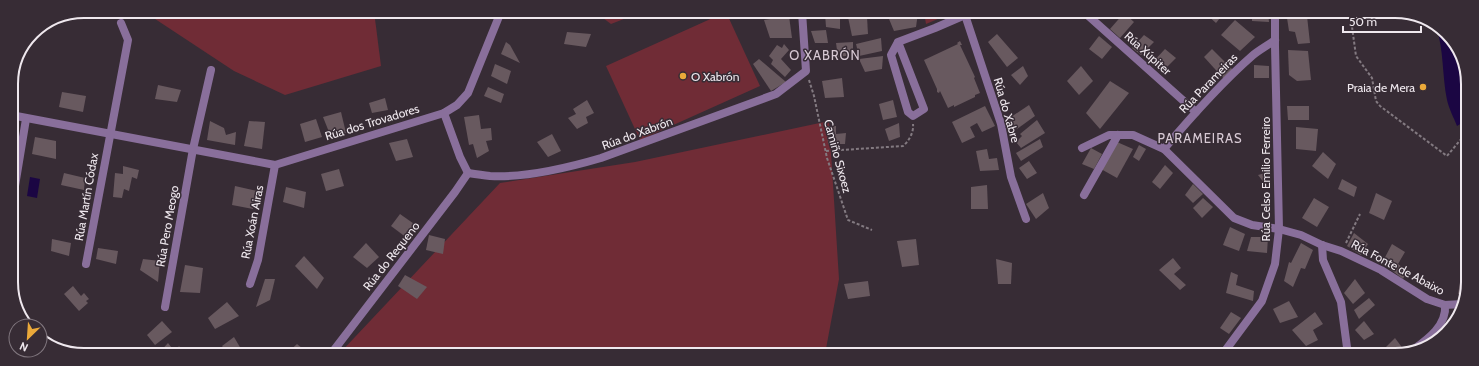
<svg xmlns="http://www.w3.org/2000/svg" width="1479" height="366" font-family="Cabin,sans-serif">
<rect width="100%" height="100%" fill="#372c35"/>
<g fill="#702c36">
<path d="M143 11H374L381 66 285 95 234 71Z"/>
<path d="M595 12H633L634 15 611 24Z"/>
<path d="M726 12 760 86 640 140 606 66Z"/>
<path d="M924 12H954L926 24Z"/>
<path d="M829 121 839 279 825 354H339L500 183 635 162Z"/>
</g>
<g fill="#1b0643">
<path d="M1436 26 1446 32 1467 70V120L1457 126C1454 118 1449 109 1447 100 1442 75 1444 50 1436 26Z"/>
<path d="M30 177 40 179 37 198 27 196Z"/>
</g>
<g fill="#68595f">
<path d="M1208 12H1214L1220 18 1216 23 1206 14Z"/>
<path d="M1252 12H1268L1269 22 1252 21Z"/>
<path d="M1292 12H1306V13L1292 16Z"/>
<path d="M840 13V29L826 27 825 14Z"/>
<path d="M918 13 916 27 894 31 889 19Z"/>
<path d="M1124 13 1134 22 1120 38 1110 29Z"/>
<path d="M789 16 792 38H770L764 20Z"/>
<path d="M1307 16 1310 43 1298 44 1295 32 1289 31 1287 18Z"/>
<path d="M848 17H867L868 34 852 36Z"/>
<path d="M1235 20 1255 37 1240 51 1221 35Z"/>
<path d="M826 30 828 43H815L811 31Z"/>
<path d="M567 32 591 34 586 47 564 44Z"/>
<path d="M997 34 1018 58 1007 67 988 42Z"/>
<path d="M1144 35 1154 42 1141 55 1132 48Z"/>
<path d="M1099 36 1112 47 1102 59 1089 49Z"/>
<path d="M881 38 882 51 859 56 856 44Z"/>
<path d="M960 41 962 45H960L975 77 974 78 980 93 975 95V97L954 107V105L948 108 940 91 939 93 937 92V89L924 60 958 44 957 43Z"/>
<path d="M506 42 510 45 520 63 501 54Z"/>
<path d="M853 42V55L838 57 836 43Z"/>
<path d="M784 44 789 50 781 59 791 70 785 77 771 64 773 60 769 56 777 45 782 48Z"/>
<path d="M1165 49 1176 58 1163 71 1152 63Z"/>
<path d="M1212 49 1233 70 1224 79 1204 57Z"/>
<path d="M1288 50 1308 51 1311 80 1297 81 1289 75Z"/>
<path d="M883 56 882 69 865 72 859 59Z"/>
<path d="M759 59 786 82 771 91 753 64Z"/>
<path d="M495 64 511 71 507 84 491 76Z"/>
<path d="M1254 65 1269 66V78H1254Z"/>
<path d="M1023 66 1028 76 1020 85 1011 75Z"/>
<path d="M1081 66 1093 81 1079 95 1067 81Z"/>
<path d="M842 78 844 97 825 98 822 81Z"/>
<path d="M1110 81 1129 93 1100 129 1086 113Z"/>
<path d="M158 85 181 90 177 102 155 99Z"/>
<path d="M488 87 504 94 501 103 484 96Z"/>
<path d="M62 92 86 96 83 112 59 107Z"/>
<path d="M385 98 388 110 372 113 369 103Z"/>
<path d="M587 100 594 113 586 117 588 123 577 129 568 118 576 114 573 109Z"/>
<path d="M893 100 897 117 883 120 879 104Z"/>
<path d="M1029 105 1035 116 1017 129 1008 119Z"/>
<path d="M985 106 995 126 982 132 977 123 970 127 975 137 962 143 952 122Z"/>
<path d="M1287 106H1309V120H1288Z"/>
<path d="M341 112 346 133 331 137 323 117Z"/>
<path d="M479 115 481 129 491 128 492 140 486 141 489 151 477 158 473 144 469 145 464 117Z"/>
<path d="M316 119 322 137 305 142 300 124Z"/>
<path d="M1037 120 1045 133 1021 148 1016 142 1022 136 1020 134Z"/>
<path d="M210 121 224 128 226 135 236 132 235 145 207 140Z"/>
<path d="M249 121 265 122 262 149 244 146Z"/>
<path d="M899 123 900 137 889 141 885 129Z"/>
<path d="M827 126H836V134L846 133 845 144H828Z"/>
<path d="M1296 127 1318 129 1316 151 1296 149Z"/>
<path d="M552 134 561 151 548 157 537 142Z"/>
<path d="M35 137 56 141V159L32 154Z"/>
<path d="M407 139 413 157 396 161 389 143Z"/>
<path d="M1040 139 1043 147 1021 161 1016 153Z"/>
<path d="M1117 142 1133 149 1117 178 1101 169Z"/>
<path d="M1139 145 1146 149 1139 161 1133 157Z"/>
<path d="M1091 148 1102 154 1094 169 1082 164Z"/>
<path d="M987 149 989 159 997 158 999 170 980 171 976 151Z"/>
<path d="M1323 152 1336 164 1328 179 1312 166Z"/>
<path d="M1029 161 1037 173 1027 179 1019 168Z"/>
<path d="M1165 165 1173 173 1160 189 1152 182Z"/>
<path d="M123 166 139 170 137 179 132 177 129 191 124 189 122 198 113 197 115 173 123 174Z"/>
<path d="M339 169 344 186 326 191 321 174Z"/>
<path d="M1269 172V189L1258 175Z"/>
<path d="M64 173 85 178 84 190 61 185Z"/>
<path d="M1342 179 1357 187 1354 197 1338 189Z"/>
<path d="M1193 184 1203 194 1193 203 1185 195Z"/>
<path d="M987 185 988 209H971V187Z"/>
<path d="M235 186 257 191 253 209 232 205Z"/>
<path d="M286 187 306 192 304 208 283 202Z"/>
<path d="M1043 193 1049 208 1036 219 1026 204Z"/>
<path d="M1376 193 1392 201 1384 220 1369 213Z"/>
<path d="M1203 198 1213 207 1202 218 1193 208Z"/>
<path d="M1314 198 1329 207 1317 227 1302 218Z"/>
<path d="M400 214 417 226 407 238 391 226Z"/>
<path d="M1230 227 1245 234 1239 251 1223 245Z"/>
<path d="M1354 233 1368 244 1361 255 1347 246Z"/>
<path d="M429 235 445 239 443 254 426 250Z"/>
<path d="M1251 237H1268L1267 253 1247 251Z"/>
<path d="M52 239 71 243 69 256 51 251Z"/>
<path d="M916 239 919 265 902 267 897 241Z"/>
<path d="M366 243 379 257 367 268 353 257Z"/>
<path d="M1301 243 1313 250 1305 269 1301 268 1293 287 1284 281 1289 262 1291 263Z"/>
<path d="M1392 244 1405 252 1398 264 1407 271 1403 279 1382 263Z"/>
<path d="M98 248 118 251 116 264 96 259Z"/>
<path d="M304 256 324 278 317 289 295 266Z"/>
<path d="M1173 258 1181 268 1174 274 1186 285 1180 290 1159 270Z"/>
<path d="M143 259 160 261 158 282 140 270Z"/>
<path d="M996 259 1012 263 1011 284H998Z"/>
<path d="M185 265 203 268 200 293 180 292Z"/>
<path d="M1231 272 1238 275 1236 285 1254 291 1253 301 1226 293Z"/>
<path d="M1462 273 1467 274V296L1458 294Z"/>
<path d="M405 275 427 287 417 299 398 286Z"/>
<path d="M265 279H275L270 300 256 307Z"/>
<path d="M1355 279 1365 293 1353 304 1344 293Z"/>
<path d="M868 281 870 296 848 299 844 284Z"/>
<path d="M73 286 81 296 84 293 89 299 86 301 88 303 79 311 64 294Z"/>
<path d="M1369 298 1375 305 1359 319 1354 310Z"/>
<path d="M1289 301 1298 317 1280 323 1273 309Z"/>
<path d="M227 302 239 316 215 329 208 318Z"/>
<path d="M1231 312 1241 318 1229 334 1220 328Z"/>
<path d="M1315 312 1323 324 1313 330 1318 340 1306 346 1292 330Z"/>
<path d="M162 321 172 332 155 345 147 335Z"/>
<path d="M1364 321 1374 334 1364 340 1355 330Z"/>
<path d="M234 337 244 354H228L222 346Z"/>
<path d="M1395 338 1404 350 1397 355H1378Z"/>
<path d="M168 343 175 352 179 346 185 354H158Z"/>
<path d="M297 344 309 354H286Z"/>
<path d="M949 348 950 354H927V351Z"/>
</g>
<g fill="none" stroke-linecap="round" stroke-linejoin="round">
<g stroke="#837a81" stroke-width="2" stroke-dasharray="3 2" stroke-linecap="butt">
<path d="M1350 12 1356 56 1372 78 1376 101 1380 106 1447 156 1467 132"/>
<path d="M809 80 814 96 827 158 848 220 872 230"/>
<path d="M826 151 903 146C909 141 914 132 913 124"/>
<path d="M1346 243 1360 214"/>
</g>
<g stroke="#896f9b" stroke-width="8">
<path d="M1084 12 1196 112"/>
<path d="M965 15 1001 124 1011 177 1026 219"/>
<path d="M898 42 924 109 913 116 908 112 891 55 898 42 935 28 972 12"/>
<path d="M444 113 460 157 468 173"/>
<path d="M11 115 275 165 444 113 457 105 468 93 500 14"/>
<path d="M1082 148 1109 135H1133L1164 149 1234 218 1252 225 1279 229 1301 235 1322 245 1341 251 1381 270 1427 299 1445 305 1462 304"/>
<path d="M1164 149C1191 117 1220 84 1252 56 1259 50 1267 46 1275 40"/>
<path d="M468 173C475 174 482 175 490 176 525 178 567 168 601 158L776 94 806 71 802 12"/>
<path d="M1084 195 1118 135"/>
<path d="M12 204 26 119"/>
<path d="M1322 245 1323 260 1341 302 1348 355"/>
<path d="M86 264 128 40 121 23"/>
<path d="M250 284 258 260 275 165"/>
<path d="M165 307 193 149 211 70"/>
<path d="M1414 349C1428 339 1447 325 1445 305"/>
<path d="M334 354V350L455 192 468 173"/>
<path d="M1222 355 1262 301 1275 264 1279 229 1275 46V12"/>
</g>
</g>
<g fill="#eba93a" stroke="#372c35" stroke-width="1.5">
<circle cx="683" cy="76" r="4"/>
<circle cx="1423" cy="87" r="4"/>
</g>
<g text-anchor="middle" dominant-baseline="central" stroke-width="3" stroke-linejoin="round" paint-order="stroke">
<g font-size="12" fill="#efe8ee" stroke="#372c35">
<text transform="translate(1148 53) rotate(42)">Rúa Xúpiter</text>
<text transform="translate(1208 83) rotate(-46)">Rúa Parameiras</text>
<text transform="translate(1007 110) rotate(74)">Rúa do Xabre</text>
<text transform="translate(372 122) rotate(-17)">Rúa dos Trovadores</text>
<text transform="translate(637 133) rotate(-20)">Rúa do Xabrón</text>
<text transform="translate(838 156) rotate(75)">Camiño Sixoez</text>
<text transform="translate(1265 179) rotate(-90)">Rúa Celso Emilio Ferreiro</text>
<text transform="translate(86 197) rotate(-80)">Rúa Martín Códax</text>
<text transform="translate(252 222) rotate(-79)">Rúa Xoán Airas</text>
<text transform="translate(167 226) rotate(-80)">Rúa Pero Meogo</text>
<text transform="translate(391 256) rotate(-52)">Rúa do Requeno</text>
<text transform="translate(1398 267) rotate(28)">Rúa Fonte de Abaixo</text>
</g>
<g font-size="12" fill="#efe8ee" stroke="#372c35" text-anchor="start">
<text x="691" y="76">O Xabrón</text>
<text x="1415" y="87" text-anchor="end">Praia de Mera</text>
</g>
<g font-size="13" letter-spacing="1" fill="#d7c9d4" stroke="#372c35">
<text x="825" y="55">O XABRÓN</text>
<text x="1200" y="138">PARAMEIRAS</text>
</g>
</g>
<path d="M0 0H1479V366H0ZM84 18H1395A66 66 0 0 1 1461 84V282A66 66 0 0 1 1395 348H84A66 66 0 0 1 18 282V84A66 66 0 0 1 84 18Z" fill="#372c35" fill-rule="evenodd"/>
<path fill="none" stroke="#efe8ee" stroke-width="2" d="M84 18H1395A66 66 0 0 1 1461 84V282A66 66 0 0 1 1395 348H84A66 66 0 0 1 18 282V84A66 66 0 0 1 84 18Z"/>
<g transform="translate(28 338) rotate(205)"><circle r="19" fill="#372c35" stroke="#81777f"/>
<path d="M0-3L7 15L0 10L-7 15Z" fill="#eba93a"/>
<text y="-6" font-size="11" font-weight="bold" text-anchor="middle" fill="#efe8ee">N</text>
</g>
<path d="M1343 26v6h78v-6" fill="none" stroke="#efe8ee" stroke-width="2"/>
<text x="1349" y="26" font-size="12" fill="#efe8ee" stroke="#372c35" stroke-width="3" paint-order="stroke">50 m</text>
</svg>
